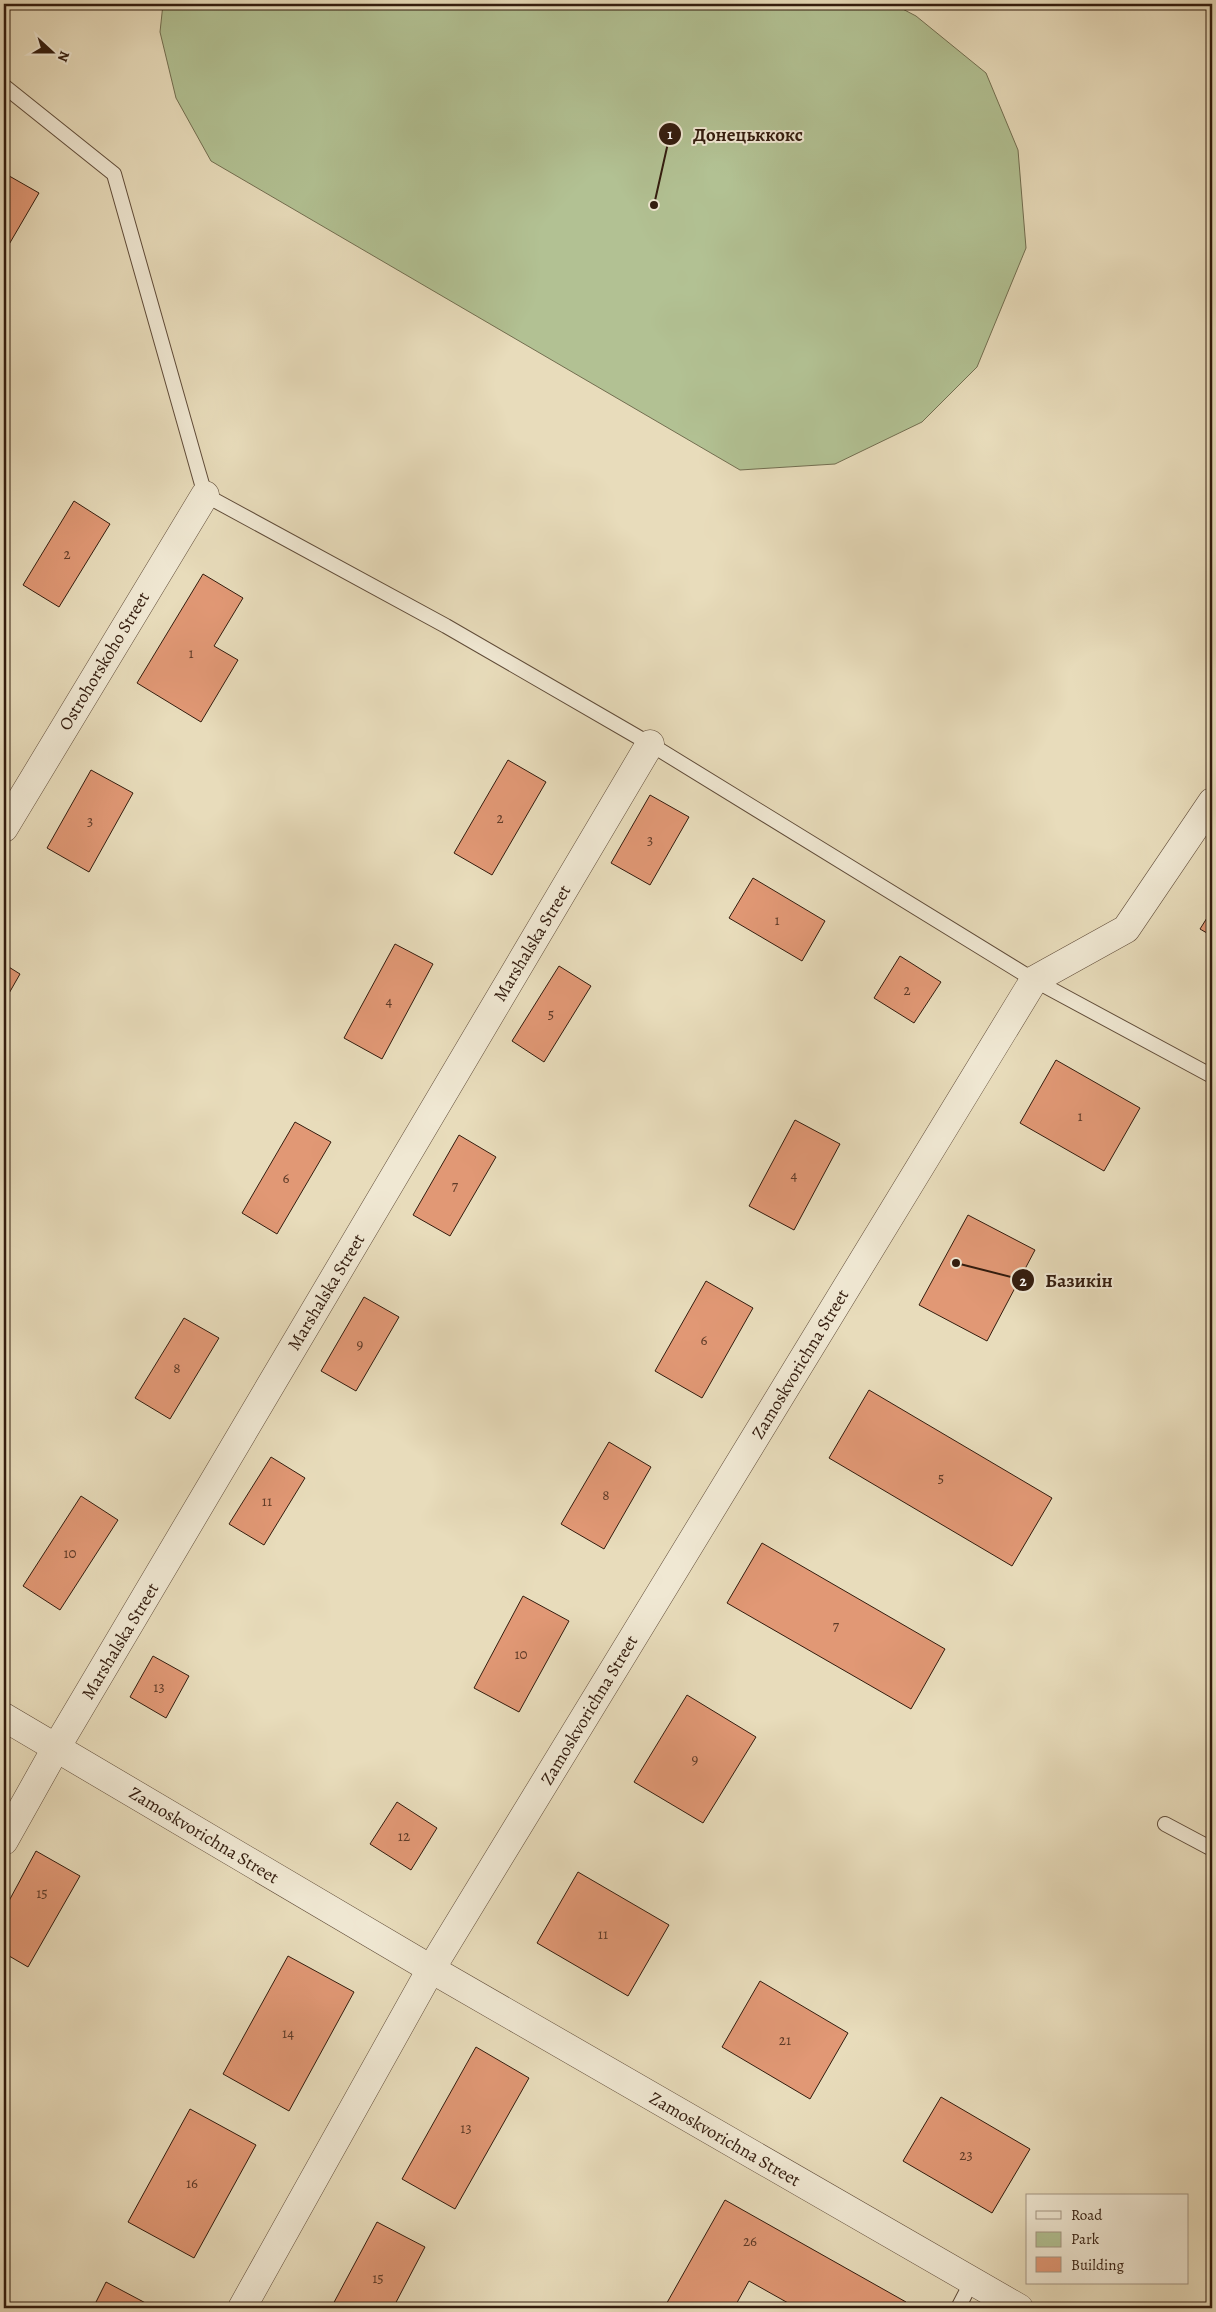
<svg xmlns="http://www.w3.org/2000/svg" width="1216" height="2312" font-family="Alegreya,serif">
<rect width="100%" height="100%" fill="#e8dcbb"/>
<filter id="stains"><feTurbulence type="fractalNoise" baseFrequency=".004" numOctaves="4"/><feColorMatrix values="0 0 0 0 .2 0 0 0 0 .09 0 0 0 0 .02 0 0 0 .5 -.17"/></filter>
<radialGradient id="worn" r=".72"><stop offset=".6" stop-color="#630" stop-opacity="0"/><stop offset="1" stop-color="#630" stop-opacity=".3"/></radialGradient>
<path fill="#b2c193" stroke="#726e50" d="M163 4H893L916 16 986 73 1018 150 1026 248 977 367 922 422 835 464 740 470 211 161 176 98 160 32Z"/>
<g fill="#e19875" stroke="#331c0e">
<path d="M4 173 39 193 4 253Z"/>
<path d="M74 501 110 524 59 607 23 585Z"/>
<path d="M203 574 243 598 214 646 238 660 201 722 137 683Z"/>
<path d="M508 760 546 782 492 875 454 853Z"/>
<path d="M91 770 133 793 89 872 47 848Z"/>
<path d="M650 795 689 817 650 885 611 863Z"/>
<path d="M753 878 825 921 802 961 729 918Z"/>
<path d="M1212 910V936L1200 929Z"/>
<path d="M395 944 433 964 382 1059 344 1038Z"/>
<path d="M900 956 941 982 914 1023 874 998Z"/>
<path d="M4 964 20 974 4 1002Z"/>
<path d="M559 966 591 986 544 1062 512 1041Z"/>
<path d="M1056 1060 1140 1108 1104 1171 1020 1123Z"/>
<path d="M795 1120 840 1144 794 1230 749 1206Z"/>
<path d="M295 1122 331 1142 277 1234 242 1213Z"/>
<path d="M459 1135 496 1157 450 1236 413 1215Z"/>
<path d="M968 1215 1035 1250 987 1341 919 1305Z"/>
<path d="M706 1281 753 1308 702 1398 655 1371Z"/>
<path d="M364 1297 399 1317 356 1391 321 1371Z"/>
<path d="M184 1318 219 1338 170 1419 135 1398Z"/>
<path d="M869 1390 1052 1498 1012 1566 829 1458Z"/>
<path d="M609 1442 651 1467 604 1549 561 1524Z"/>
<path d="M271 1457 305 1478 264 1545 229 1524Z"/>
<path d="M81 1496 118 1520 60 1610 23 1586Z"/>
<path d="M762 1543 945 1649 911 1709 727 1603Z"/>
<path d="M523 1596 569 1621 519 1712 474 1688Z"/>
<path d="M153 1656 189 1676 166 1718 130 1697Z"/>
<path d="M687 1695 756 1737 703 1823 634 1782Z"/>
<path d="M397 1802 437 1828 411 1870 370 1844Z"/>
<path d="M36 1851 80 1876 28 1967 4 1953V1910Z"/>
<path d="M578 1872 669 1925 628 1996 537 1943Z"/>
<path d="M288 1956 354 1992 289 2111 223 2074Z"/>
<path d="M760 1981 848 2033 810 2099 722 2047Z"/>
<path d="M476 2047 529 2078 455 2209 402 2179Z"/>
<path d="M941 2097 1030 2149 992 2213 903 2161Z"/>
<path d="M190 2109 256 2145 194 2258 128 2222Z"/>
<path d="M725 2200 906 2302 902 2308H797L749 2281 734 2308H664Z"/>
<path d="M377 2222 425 2247 393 2308H331Z"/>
<path d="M106 2282 155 2308H93Z"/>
</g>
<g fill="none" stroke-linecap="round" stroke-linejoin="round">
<defs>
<g id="lane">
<path d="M4 86 114 174 205 495 446 626 650 744 1034 980 1212 1076"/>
<path d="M1165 1824 1212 1849"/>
<path d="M958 2308 972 2281"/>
</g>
<g id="street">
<path d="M4 828 205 495"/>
<path d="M4 1717 431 1969 1019 2308"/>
<path d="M4 1841 56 1748 650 744"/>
<path d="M242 2308 431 1969 1034 980 1126 929 1212 802"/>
</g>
</defs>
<use href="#lane" stroke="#604c39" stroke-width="16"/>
<use href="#street" stroke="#604c39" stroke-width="29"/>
<use href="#lane" stroke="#f0e8d3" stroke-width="14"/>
<use href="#street" stroke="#f0e8d3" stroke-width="28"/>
</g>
<g text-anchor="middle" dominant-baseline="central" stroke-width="4" stroke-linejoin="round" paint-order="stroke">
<g font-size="15" fill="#5e3b28">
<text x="67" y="554">2</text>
<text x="191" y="653">1</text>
<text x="500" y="818">2</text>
<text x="90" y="821">3</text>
<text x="650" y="840">3</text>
<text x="777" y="920">1</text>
<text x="907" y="990">2</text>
<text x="389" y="1001">4</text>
<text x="551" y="1014">5</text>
<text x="1080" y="1116">1</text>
<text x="794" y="1175">4</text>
<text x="286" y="1178">6</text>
<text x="455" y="1186">7</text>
<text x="704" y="1340">6</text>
<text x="360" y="1344">9</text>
<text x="177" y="1368">8</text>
<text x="941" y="1478">5</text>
<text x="606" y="1495">8</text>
<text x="267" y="1501">11</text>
<text x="70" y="1553">10</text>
<text x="836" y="1626">7</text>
<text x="521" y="1654">10</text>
<text x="159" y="1687">13</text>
<text x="695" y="1759">9</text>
<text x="404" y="1836">12</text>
<text x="42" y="1893">15</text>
<text x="603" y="1934">11</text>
<text x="288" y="2033">14</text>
<text x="785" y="2040">21</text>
<text x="466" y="2128">13</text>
<text x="966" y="2155">23</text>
<text x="192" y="2183">16</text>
<text x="750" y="2241">26</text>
<text x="378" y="2278">15</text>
</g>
<g font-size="18" fill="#331c0e" stroke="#f0e8d3">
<text transform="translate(104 661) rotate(-59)">Ostrohorskoho Street</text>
<text transform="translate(532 943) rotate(-59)">Marshalska Street</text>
<text transform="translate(326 1292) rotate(-59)">Marshalska Street</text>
<text transform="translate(800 1364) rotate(-59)">Zamoskvorichna Street</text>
<text transform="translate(120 1641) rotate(-59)">Marshalska Street</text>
<text transform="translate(589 1710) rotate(-59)">Zamoskvorichna Street</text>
<text transform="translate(204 1835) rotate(31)">Zamoskvorichna Street</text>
<text transform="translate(725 2139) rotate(30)">Zamoskvorichna Street</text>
</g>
</g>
<path fill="none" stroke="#331c0e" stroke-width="2" d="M654 205L670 134M956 1263L1023 1280"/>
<g fill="#331c0e" stroke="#f0e8d3" stroke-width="2">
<circle cx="654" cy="205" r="5"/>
<circle cx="956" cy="1263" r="5"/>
<circle cx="670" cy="134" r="12"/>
<circle cx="1023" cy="1280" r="12"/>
</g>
<g font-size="15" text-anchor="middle" font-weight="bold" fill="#fff">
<text x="670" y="139">1</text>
<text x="1023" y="1286">2</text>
</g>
<g font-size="19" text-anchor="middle" font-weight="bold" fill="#331c0e" stroke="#f0e8d3" stroke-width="4" stroke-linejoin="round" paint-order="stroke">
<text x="748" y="141">Донецьккокс</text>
<text x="1079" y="1287">Базикін</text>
</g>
<rect width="1216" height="2312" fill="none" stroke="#e8dcbb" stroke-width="20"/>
<rect x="5" y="5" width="1206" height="2302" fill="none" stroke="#331c0e" stroke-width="2.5"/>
<rect x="10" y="10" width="1196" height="2292" fill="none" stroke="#331c0e"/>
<rect x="1026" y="2194" width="162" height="90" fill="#f0e8d3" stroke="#a49684"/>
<rect x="1036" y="2211" width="25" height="8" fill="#f0e8d3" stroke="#a49684"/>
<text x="1071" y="2220" font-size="15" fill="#331c0e">Road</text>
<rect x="1036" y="2232" width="25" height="15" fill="#b2c193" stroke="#a49684"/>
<text x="1071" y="2244" font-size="15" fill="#331c0e">Park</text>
<rect x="1036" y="2257" width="25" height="15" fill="#e19875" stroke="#a49684"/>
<text x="1071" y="2270" font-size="15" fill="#331c0e">Building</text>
<g transform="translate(52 52) rotate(111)" stroke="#f0e8d3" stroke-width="4" paint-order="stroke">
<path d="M0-4L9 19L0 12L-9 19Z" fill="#331c0e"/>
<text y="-8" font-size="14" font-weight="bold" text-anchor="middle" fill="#331c0e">N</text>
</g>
<rect width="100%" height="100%" filter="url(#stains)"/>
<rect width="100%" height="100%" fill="url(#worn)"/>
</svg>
